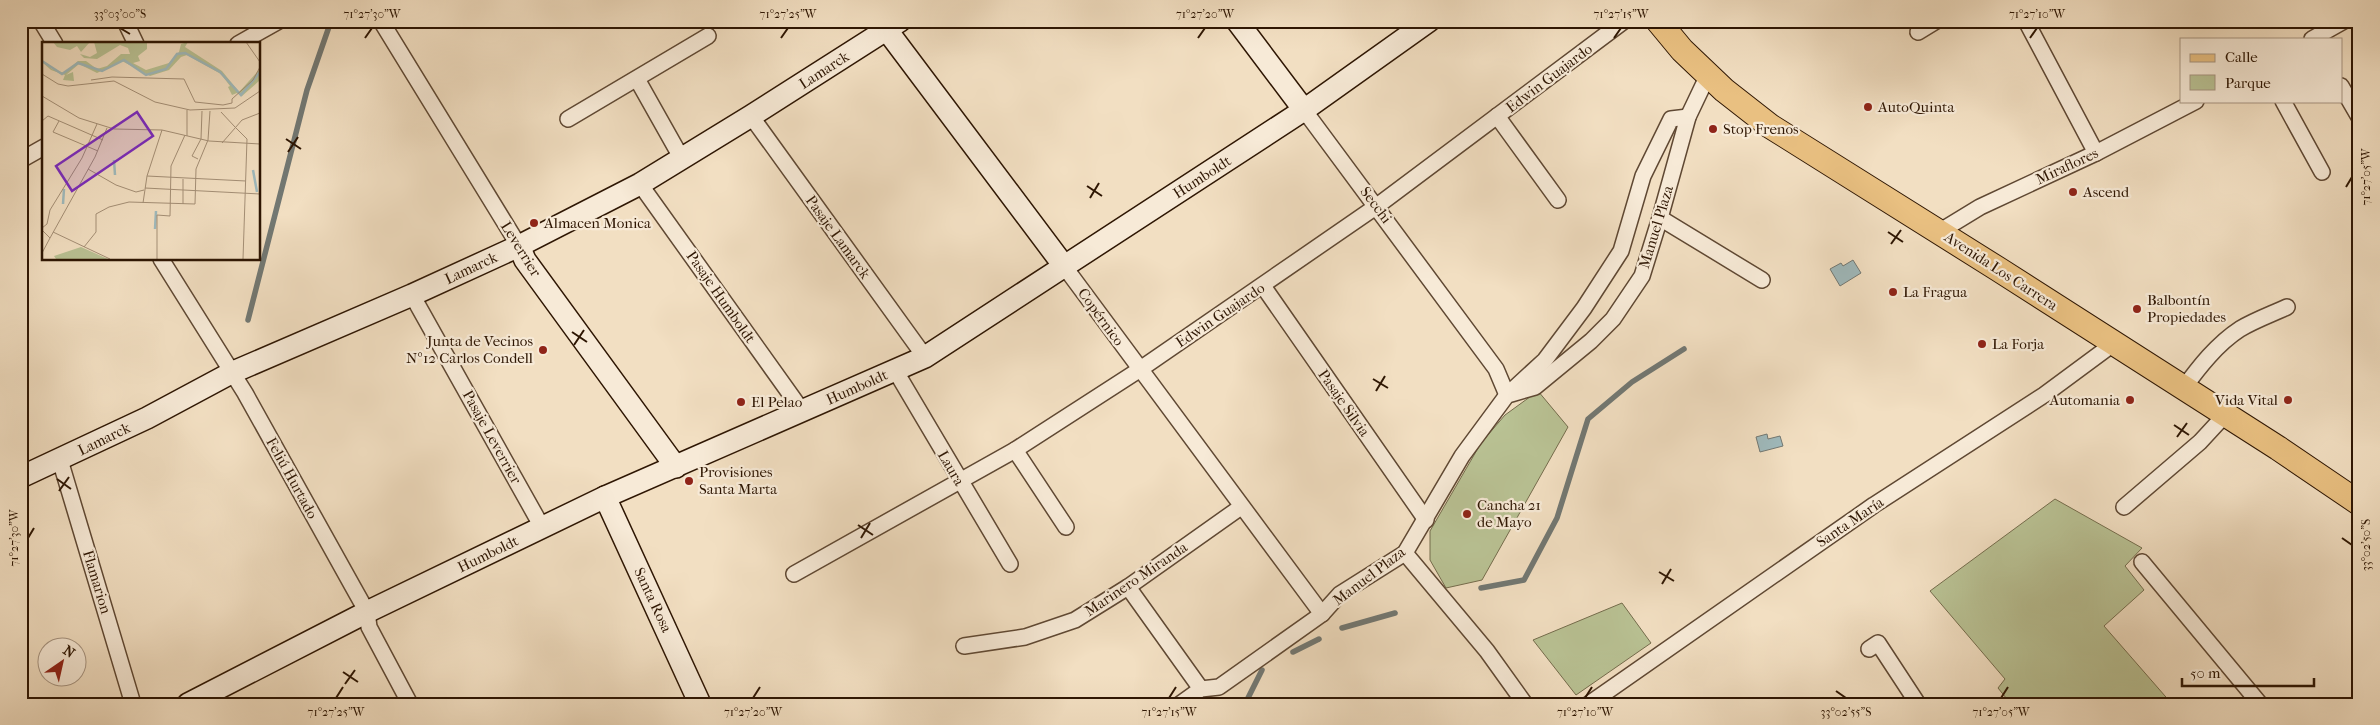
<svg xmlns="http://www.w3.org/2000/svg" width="2380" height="725" font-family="'IM FELL French Canon',serif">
<rect width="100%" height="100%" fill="#f2dfc2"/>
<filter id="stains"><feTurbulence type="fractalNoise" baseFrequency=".004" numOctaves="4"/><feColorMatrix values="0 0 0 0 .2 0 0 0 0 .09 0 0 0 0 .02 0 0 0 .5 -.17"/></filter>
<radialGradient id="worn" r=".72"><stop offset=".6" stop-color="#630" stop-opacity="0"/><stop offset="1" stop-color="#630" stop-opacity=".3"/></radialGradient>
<g fill="#b9c294" stroke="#746c4c">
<path d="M1538 391 1568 427 1482 580 1446 588 1430 560V531L1481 443 1505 415Z"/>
<path d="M2055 499 2142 548 2125 566 2144 590 2104 626 2172 704H2011L1998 688 2005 679 1930 591Z"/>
<path d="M1622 603 1651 643 1576 695 1533 640Z"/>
</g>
<g fill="#9fbabd" stroke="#727873">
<path d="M1853 260 1861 273 1840 286 1830 269 1841 263 1843 266Z"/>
<path d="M1767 434 1768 439 1780 436 1783 446 1760 452 1756 437Z"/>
</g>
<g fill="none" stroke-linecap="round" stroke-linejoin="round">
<g stroke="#727873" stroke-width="5.5">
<path d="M248 320 307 90 331 21"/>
<path d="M1481 588 1524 580 1557 518 1588 419 1632 382 1684 349"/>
<path d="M1342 628 1395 613"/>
<path d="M1293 652 1319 639"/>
<path d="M1245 704 1262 670"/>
</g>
<defs>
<g id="street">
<path d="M41 21 55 44"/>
<path d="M125 21 136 44"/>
<path d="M381 21 519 246"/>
<path d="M2026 21 2096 153"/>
<path d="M1918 32 1936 21"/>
<path d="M2312 39 2344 21"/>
<path d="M238 44 279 21"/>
<path d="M637 79 682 159"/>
<path d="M2341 86 2359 117"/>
<path d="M2283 101 2322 172"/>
<path d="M1304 110 1496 369 1507 395"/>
<path d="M751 116 925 357"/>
<path d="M1497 116 1558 200"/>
<path d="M568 119 708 36"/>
<path d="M21 160 44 147"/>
<path d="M640 184 803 412"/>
<path d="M1660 218 1762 280"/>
<path d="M1939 232 1980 207 2096 153 2196 101"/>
<path d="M161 259 245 393 353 587 367 612 369 627 410 704"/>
<path d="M1064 266 1322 614"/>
<path d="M1263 286 1426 520"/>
<path d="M412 295 542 527"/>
<path d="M895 370 1010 564"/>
<path d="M2183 389C2199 367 2217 344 2240 329 2255 320 2272 314 2287 307"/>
<path d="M1511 394 1535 387 1591 341 1613 319 1642 276 1660 218 1688 117 1708 75"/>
<path d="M1015 450 1066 527"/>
<path d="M60 460 133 704"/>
<path d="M2124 507 2200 442 2224 416"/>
<path d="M1405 553 1487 651 1525 704"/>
<path d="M2142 562 2260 704"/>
<path d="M794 574 1015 450 1139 370 1377 206 1624 21"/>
<path d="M1128 587 1201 689"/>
<path d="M964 646 1025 637 1075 620 1128 587 1241 507"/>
<path d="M1869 649 1878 643 1918 704"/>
<path d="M1180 704 1201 689 1219 687 1322 614 1340 594 1405 553 1462 456 1507 395 1545 360 1584 308 1621 251 1643 176 1671 119 1688 117"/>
<path d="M1589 704 1874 505 2044 395 2113 344"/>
</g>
<g id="secondary">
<path d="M880 21 1064 266"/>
<path d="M1237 21 1304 110"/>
<path d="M519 246 525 260 676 467"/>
<path d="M21 477 147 418 231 373 412 295 519 246 640 184 751 116 900 21"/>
<path d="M605 497 700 704"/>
<path d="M188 704 367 612 605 497 925 357 1304 110 1429 21"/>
</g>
<path id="primary" d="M1658 21 1682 50 1724 90 1770 126 1998 269 2278 448 2359 503"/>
</defs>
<use href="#street" stroke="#5f4833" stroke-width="18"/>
<use href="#secondary" stroke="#2e1603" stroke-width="24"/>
<use href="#primary" stroke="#2e1603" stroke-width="26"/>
<use href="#street" stroke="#f7ead7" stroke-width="15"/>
<use href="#secondary" stroke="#f7ead7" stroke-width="21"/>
<use href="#primary" stroke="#e9c081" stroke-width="24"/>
</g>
<path fill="none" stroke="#2e1603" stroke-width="2" d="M120 28 130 34M365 38 372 28M781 38 788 28M1198 38 1205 28M1614 38 1621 28M2030 38 2037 28M286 139 301 149M288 152 298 137M1087 186 1102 196M2346 187 2352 177M1090 198 1099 183M1888 232 1903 242M1891 244 1901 230M572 332 587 342M574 345 584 330M1373 379 1388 388M1376 391 1385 376M2174 425 2189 435M2177 437 2187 423M57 479 71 489M59 491 69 477M858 525 873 535M28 538 34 528M861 538 870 523M2342 538 2352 545M1659 572 1674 581M1662 584 1671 569M343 672 358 682M345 684 355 670M1836 691 1846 698M336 698 343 687M753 698 760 687M1169 698 1176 687M1585 698 1592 687M2001 698 2008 687"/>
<g fill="#8f2418" stroke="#f7ead7" stroke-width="2">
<circle cx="1868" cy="107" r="5"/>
<circle cx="1713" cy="129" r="5"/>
<circle cx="2073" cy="192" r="5"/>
<circle cx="534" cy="223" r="5"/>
<circle cx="1893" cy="292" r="5"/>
<circle cx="2137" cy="309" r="5"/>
<circle cx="1982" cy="344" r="5"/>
<circle cx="543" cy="350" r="5"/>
<circle cx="2130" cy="400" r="5"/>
<circle cx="2288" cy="400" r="5"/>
<circle cx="741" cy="402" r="5"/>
<circle cx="689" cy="481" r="5"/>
<circle cx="1467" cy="514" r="5"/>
</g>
<g text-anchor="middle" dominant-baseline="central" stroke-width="4.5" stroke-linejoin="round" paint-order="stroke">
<g font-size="15" fill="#2e1603" stroke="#f7ead7">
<text transform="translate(824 70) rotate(-33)">Lamarck</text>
<text transform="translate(1549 78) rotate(-37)">Edwin Guajardo</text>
<text transform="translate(2067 166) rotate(-25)">Miraflores</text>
<text transform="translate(1202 177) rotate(-33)">Humboldt</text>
<text transform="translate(1376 205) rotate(53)">Secchi</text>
<text transform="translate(1656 227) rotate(-73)">Manuel Plaza</text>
<text transform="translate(838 237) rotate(54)">Pasaje Lamarck</text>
<text transform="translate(521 249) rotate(58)">Leverrier</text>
<text transform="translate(471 268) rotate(-25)">Lamarck</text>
<text transform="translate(2001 271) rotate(33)">Avenida Los Carrera</text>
<text transform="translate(721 297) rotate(55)">Pasaje Humboldt</text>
<text transform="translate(1220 315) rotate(-34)">Edwin Guajardo</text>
<text transform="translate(1101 317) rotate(54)">Copérnico</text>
<text transform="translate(857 387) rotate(-24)">Humboldt</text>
<text transform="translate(1344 403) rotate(55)">Pasaje Silvia</text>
<text transform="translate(492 437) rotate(61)">Pasaje Leverrier</text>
<text transform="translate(104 439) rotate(-26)">Lamarck</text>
<text transform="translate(951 468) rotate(60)">Laura</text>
<text transform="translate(292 478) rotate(61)">Feliú Hurtado</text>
<text transform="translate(1850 522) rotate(-34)">Santa María</text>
<text transform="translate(488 554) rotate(-26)">Humboldt</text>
<text transform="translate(1369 576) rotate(-37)">Manuel Plaza</text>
<text transform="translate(1136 579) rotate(-34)">Marinero Miranda</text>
<text transform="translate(97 582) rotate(73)">Flamarion</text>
<text transform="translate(653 600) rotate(65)">Santa Rosa</text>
</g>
<g font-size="15" fill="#2e1603" stroke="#f7ead7" text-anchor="start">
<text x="1878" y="107">AutoQuinta</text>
<text x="1723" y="129">Stop Frenos</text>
<text x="2083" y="192">Ascend</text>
<text x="544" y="223">Almacen Monica</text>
<text x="1903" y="292">La Fragua</text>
<text x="2147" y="300">Balbontín<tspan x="2147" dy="17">Propiedades</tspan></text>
<text x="533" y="341" text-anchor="end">Junta de Vecinos<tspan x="533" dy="17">Nº12 Carlos Condell</tspan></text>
<text x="1992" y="344">La Forja</text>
<text x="2120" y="400" text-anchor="end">Automania</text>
<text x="2278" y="400" text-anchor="end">Vida Vital</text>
<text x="751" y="402">El Pelao</text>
<text x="699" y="472">Provisiones<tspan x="699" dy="17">Santa Marta</tspan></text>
<text x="1477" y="505">Cancha 21<tspan x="1477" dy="17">de Mayo</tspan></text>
</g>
</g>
<g transform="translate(42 42)">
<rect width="218" height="218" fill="#f2dfc2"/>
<path d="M11 0H48L39 10 35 4 28 8 15 5ZM52 0H105V7L96 14 98 19 91 21 104 28 127 21 137 10 139 2 146 0 143 5 180 29 197 50 217 28V39L200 54 195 51 190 53 186 45 188 44 179 32 145 13 139 15 127 28 108 34 80 19 55 31 37 22 24 33 31 30 32 39 21 38 23 33 9 28 0 20V18L10 27 22 31 36 19H44L55 27 65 24 79 12H88L86 6 78 3 55 17 42 16 38 12 48 15 55 11ZM39 205 66 217H14L12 214Z" fill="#b9c294"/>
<path fill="none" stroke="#9fbabd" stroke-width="2.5" d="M0 19 20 32 36 21 60 29 82 18 104 33 124 27 135 12 143 11 178 30 199 53 218 30M72 118 73 133M211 128 215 150M21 162 22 147M113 187 114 169"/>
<path fill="none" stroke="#a48f76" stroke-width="1" d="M204 0 218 20M0 32 16 42 26 44 72 39 113 60 148 68 193 66 218 49M49 38 70 35 142 37 153 60 181 63 190 61V57L211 38 218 25M0 54 37 76 72 87 120 88 167 99 218 102M145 68V94M179 70 193 85M0 79 6 74 61 98M17 79 11 90 56 109M194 86 205 97 201 217M120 88 105 134 204 139M218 96V141M180 101 200 78 218 71M156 117 150 114 159 97 160 69M46 127 74 143 94 150 102 148M103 146 218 152M101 161 105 134M141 162V137M0 186 5 182 8 168 40 116 55 82M0 188 8 196 53 115 65 86M11 190 68 217M42 205 54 190V172L67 165 87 160 153 162 154 127 166 98 168 69M0 211 8 196M115 217V173L128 174 129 124 143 93"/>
<path fill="#7b2cbf" fill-opacity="0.15" stroke="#7b2cbf" stroke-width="2.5" d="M95 70 111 94 30 149 14 124Z"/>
<rect width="218" height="218" fill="none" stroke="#2e1603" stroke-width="2.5"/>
</g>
<rect width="2380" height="725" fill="none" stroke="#f2dfc2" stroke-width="55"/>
<rect x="2180" y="38" width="162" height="65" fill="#f7ead7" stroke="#a79582"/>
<rect x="2190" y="54" width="25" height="8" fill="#e9c081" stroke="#a79582"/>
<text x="2225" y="62" font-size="15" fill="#2e1603">Calle</text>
<rect x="2190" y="75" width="25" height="15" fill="#b9c294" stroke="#a79582"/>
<text x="2225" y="88" font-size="15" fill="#2e1603">Parque</text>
<g transform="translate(62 662) rotate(34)"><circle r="24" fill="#f7ead7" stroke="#a79582"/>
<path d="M0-4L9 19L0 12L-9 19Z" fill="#8f2418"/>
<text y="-8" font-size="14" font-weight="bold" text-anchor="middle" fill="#2e1603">N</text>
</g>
<path d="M2182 678v8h132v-8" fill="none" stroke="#2e1603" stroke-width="2.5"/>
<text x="2190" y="678" font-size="15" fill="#2e1603" stroke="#f7ead7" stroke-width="4" paint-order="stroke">50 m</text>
<rect x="28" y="28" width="2324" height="670" fill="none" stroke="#2e1603" stroke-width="2"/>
<g font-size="12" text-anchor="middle" fill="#2e1603">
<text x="120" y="18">33°03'00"S</text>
<text x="372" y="18">71°27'30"W</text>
<text x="788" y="18">71°27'25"W</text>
<text x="1205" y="18">71°27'20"W</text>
<text x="1621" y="18">71°27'15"W</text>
<text x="2037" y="18">71°27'10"W</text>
<text transform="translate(2366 177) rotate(-90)" y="4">71°27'05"W</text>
<text transform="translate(14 538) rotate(-90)" y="4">71°27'30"W</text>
<text transform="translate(2366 545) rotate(-90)" y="4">33°02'50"S</text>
<text x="336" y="716">71°27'25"W</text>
<text x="753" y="716">71°27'20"W</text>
<text x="1169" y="716">71°27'15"W</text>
<text x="1585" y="716">71°27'10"W</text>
<text x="1846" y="716">33°02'55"S</text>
<text x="2001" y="716">71°27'05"W</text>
</g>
<rect width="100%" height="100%" filter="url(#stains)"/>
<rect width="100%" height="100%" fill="url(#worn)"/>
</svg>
